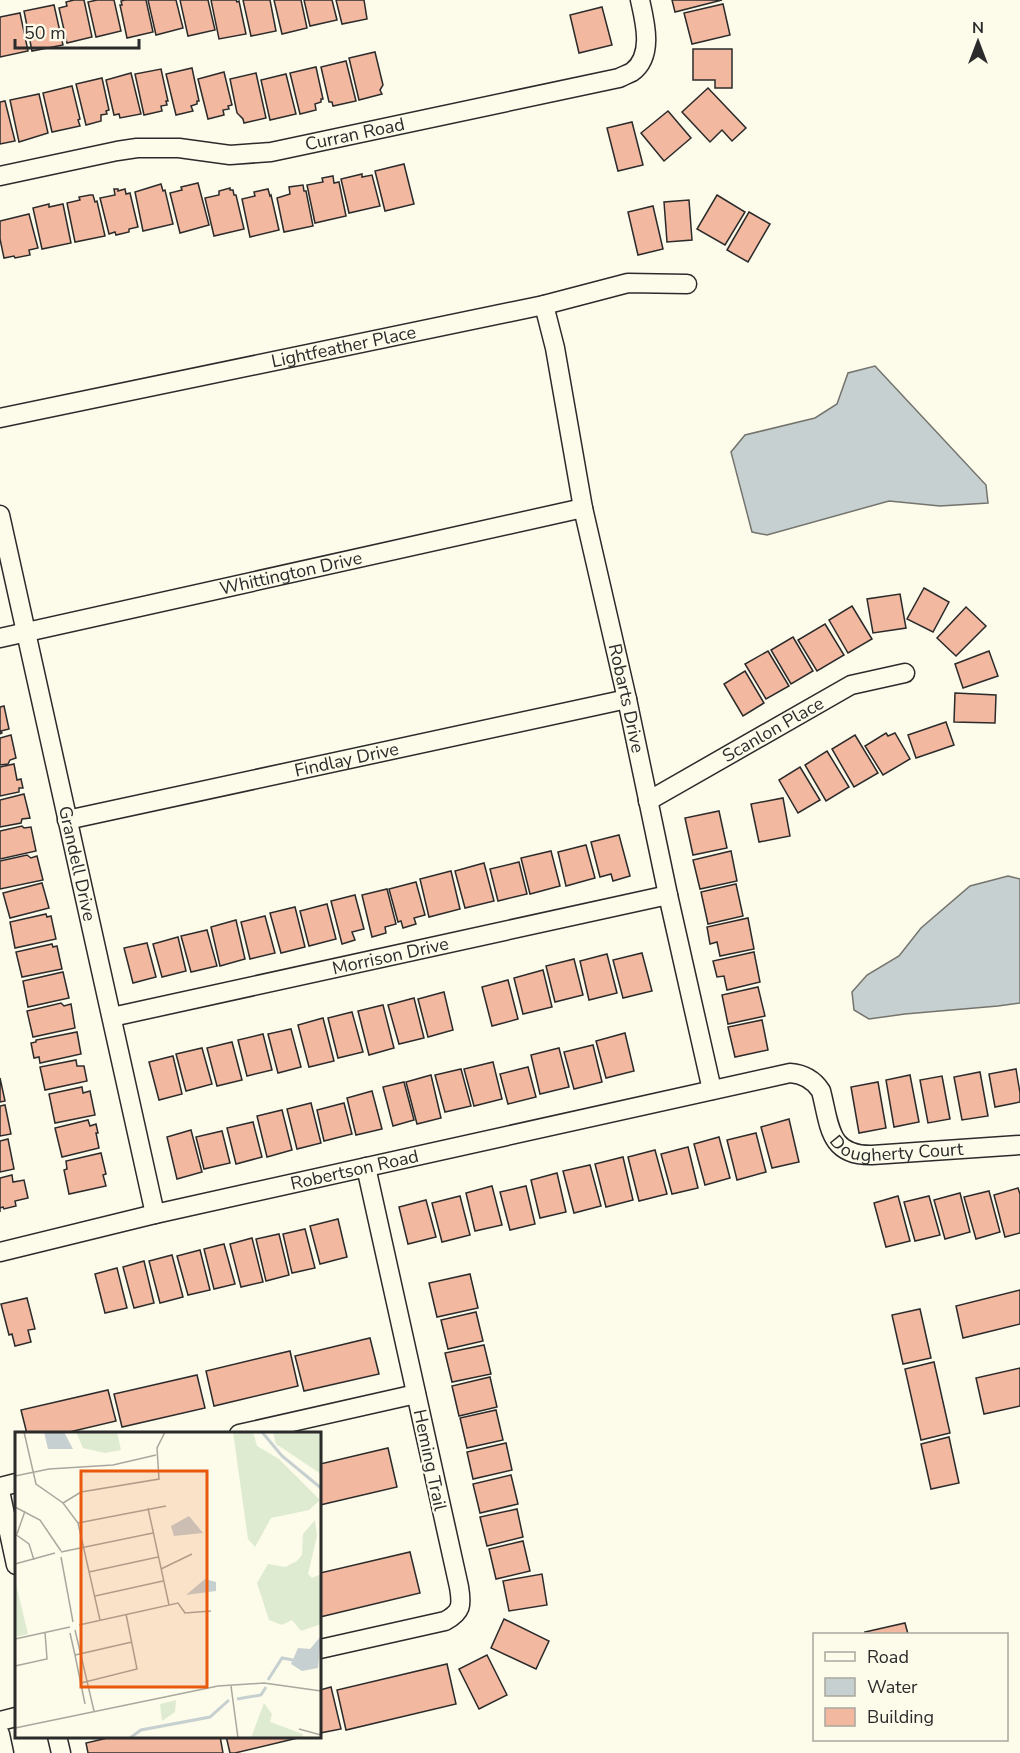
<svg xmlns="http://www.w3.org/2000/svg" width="1020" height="1753" font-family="'Nunito Sans',sans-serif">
<rect width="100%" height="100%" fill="#fdfbea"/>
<g fill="#c7d0d0" stroke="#74746e" stroke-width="1.5">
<path d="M875 366 986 485 988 503 940 506 889 501 767 535 752 532 731 452 745 435 815 418 837 404 848 373Z"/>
<path d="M1008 876 1020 879V1003L998 1006 905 1014 869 1019 854 1010 852 992 867 975 899 956 921 928 970 886Z"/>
</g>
<g fill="#f2b8a0" stroke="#2b2b2b" stroke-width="1.5">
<path d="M74 0H84L92 37 67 43 59 8 67 6 66 2Z"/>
<path d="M97 0H114L121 31 96 37 88 2Z"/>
<path d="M125 0H146L153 32 127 38 120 5H122L121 1Z"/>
<path d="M148 0H176L183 28 156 35Z"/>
<path d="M180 0H208L215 30 188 36Z"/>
<path d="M211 0H236L237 2 239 1 246 34 219 39Z"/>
<path d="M243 0H270L276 31 251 36Z"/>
<path d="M274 0H301L307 28 282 34Z"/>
<path d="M304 0H332L337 20 310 26Z"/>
<path d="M336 0H364L367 19 342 24Z"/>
<path d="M672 0H722L675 12Z"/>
<path d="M723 4 730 35 692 44 684 13Z"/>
<path d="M54 5 63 45 32 51 24 11Z"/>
<path d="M602 7 612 45 579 53 570 15Z"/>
<path d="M20 13 28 51 0 57V17Z"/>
<path d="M693 49H732V88H715V80H693Z"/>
<path d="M375 52 383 85 380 90 382 94 359 100 349 58Z"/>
<path d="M346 61 356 101 333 106 332 102H329L321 67Z"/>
<path d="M316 67 323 99H321V102L315 104 316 110 300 114 290 73Z"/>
<path d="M192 68 199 101H197V104L191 106 193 111 176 115 166 74Z"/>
<path d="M161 69 168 101H166L167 105 161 106 162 111 144 115 135 74Z"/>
<path d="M224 72 232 105 228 106 229 109 223 110 224 115 208 119 198 79Z"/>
<path d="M131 73 141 114 120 118 119 114 114 115 106 80Z"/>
<path d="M256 73 266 118 244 123 243 119 237 113 230 79Z"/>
<path d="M286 74 296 114 270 120 261 80Z"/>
<path d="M102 78 109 110 106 111 107 114 101 115V121L86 125 76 84Z"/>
<path d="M72 86 80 119 78 120 80 126 52 132 43 93Z"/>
<path d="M708 88 746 128 732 141 722 130 710 142 682 112Z"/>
<path d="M39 94 48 133 19 142 10 100Z"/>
<path d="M5 101 15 141 0 144V102Z"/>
<path d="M668 111 691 138 664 161 641 133Z"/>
<path d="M632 122 643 165 618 171 607 128Z"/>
<path d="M404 164 414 204 385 211 375 171Z"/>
<path d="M362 174V177L372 175 380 206 349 213 341 179Z"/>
<path d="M333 176 334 183 339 182 346 216 315 223 307 185 323 182 322 178Z"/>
<path d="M198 183 209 225 180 233 170 193 182 190 181 187Z"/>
<path d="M161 184 163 191 165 190 173 224 143 231 135 192Z"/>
<path d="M303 185 304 191H306L313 226 284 232 277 198 290 194 289 187Z"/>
<path d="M230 188V190H233L234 195H236L244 229 214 236 205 198 219 195V191Z"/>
<path d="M114 189H118V191L125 189 126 194 130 193 138 227 129 229V232L116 235 115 232 109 234 100 198 115 195Z"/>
<path d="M268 189 270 196 271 195 279 230 250 237 242 199 255 196 254 192Z"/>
<path d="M90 195H93L95 202 97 201 105 236 75 242 67 203 80 200 79 197Z"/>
<path d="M717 195 745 212 725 245 697 229Z"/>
<path d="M689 200 692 240 667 242 664 202Z"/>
<path d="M49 204V207L63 204 71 243 42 249 33 208Z"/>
<path d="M653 206 663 249 638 255 628 212Z"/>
<path d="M749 212 770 224 748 262 727 250Z"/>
<path d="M29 214 38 248 29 250 30 255 15 258 14 256 4 258 0 239V221Z"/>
<path d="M924 588 949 602 933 632 907 619Z"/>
<path d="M900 594 906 628 873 633 867 599Z"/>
<path d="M852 606 872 639 848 653 829 620Z"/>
<path d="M966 607 986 626 956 656 937 638Z"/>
<path d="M825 624 844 655 817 671 798 640Z"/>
<path d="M793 637 813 671 791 684 771 650Z"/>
<path d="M768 651 789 686 766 699 745 664Z"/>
<path d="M989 651 998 676 963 688 955 664Z"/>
<path d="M745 671 764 703 743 716 724 684Z"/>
<path d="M955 693 996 695 995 723 954 722Z"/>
<path d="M4 706 9 729 1 731 2 733 0 734V707Z"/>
<path d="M946 722 954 745 916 758 908 735Z"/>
<path d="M886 733 888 736 895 733 910 759 883 775 865 746Z"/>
<path d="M11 735 16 758 10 760 8 764 0 765V738Z"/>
<path d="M855 735 878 773 854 787 832 749Z"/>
<path d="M827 751 849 787 826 801 805 765Z"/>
<path d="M14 764 17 780 21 779 23 788H19V792L0 796V767Z"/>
<path d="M800 767 820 800 798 813 779 780Z"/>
<path d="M24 794 30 818 22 819 21 823 0 827V800Z"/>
<path d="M783 798 790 836 759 842 751 804Z"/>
<path d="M719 811 727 848 693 855 685 818Z"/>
<path d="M22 826 24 828 31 827 36 851 0 859V831Z"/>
<path d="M619 835 630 876 613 881 611 874 600 877 591 842Z"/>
<path d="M586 845 595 878 566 886 558 852Z"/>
<path d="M551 851 560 886 530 894 521 858Z"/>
<path d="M731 851 737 881 700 889 693 860Z"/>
<path d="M27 855 31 858 37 856 43 880 0 889V861Z"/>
<path d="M519 862 527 894 498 901 490 869Z"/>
<path d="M484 863 494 901 465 908 455 871Z"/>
<path d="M451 871 460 909 429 917 420 879Z"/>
<path d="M416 882 425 915 414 918 416 924 403 928 401 921 398 922 389 889Z"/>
<path d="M42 883 49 908 10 918 3 893Z"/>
<path d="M736 884 743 916 708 924 701 892Z"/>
<path d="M387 889 396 924 385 927 386 933 372 937 362 895Z"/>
<path d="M355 895 364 929 352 932 355 940 342 944 331 901Z"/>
<path d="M327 904 336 939 309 946 300 911Z"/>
<path d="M295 907 305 947 281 953 270 913Z"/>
<path d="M46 914 47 917 51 916 56 939 15 948 10 922Z"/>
<path d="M265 916 275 953 250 959 241 922Z"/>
<path d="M748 918 754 949 720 956 717 942 710 944 707 927Z"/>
<path d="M236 920 245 959 220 966 211 927Z"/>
<path d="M207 930 217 966 191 972 181 936Z"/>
<path d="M178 937 186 971 162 977 153 944Z"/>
<path d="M147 943 156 977 133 983 124 948Z"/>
<path d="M52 944 53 947 57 946 62 969 22 977 16 952Z"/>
<path d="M754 952 760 982 727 990 724 976 717 977 713 961Z"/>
<path d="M642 953 652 991 623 998 613 960Z"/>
<path d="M607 954 617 993 589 1000 580 961Z"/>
<path d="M574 959 583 995 555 1002 546 966Z"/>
<path d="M543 970 552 1007 523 1014 514 978Z"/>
<path d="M63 972 69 998 28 1007 23 981Z"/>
<path d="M508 980 518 1019 492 1026 482 987Z"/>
<path d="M758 987 765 1016 728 1024 722 995Z"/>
<path d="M444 992 453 1030 428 1037 418 999Z"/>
<path d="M414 998 424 1038 399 1044 388 1005Z"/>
<path d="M61 1003 64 1006 71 1004 75 1028 33 1037 27 1011Z"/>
<path d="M383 1005 394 1048 369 1055 358 1011Z"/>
<path d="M352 1012 363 1052 338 1058 328 1018Z"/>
<path d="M323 1018 334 1061 309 1067 298 1025Z"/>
<path d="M762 1020 768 1050 735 1057 728 1027Z"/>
<path d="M291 1029 301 1067 278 1073 268 1034Z"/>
<path d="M77 1032 81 1054 40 1063 39 1057 34 1058 31 1043 36 1042V1040Z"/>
<path d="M625 1033 634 1071 606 1078 596 1041Z"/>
<path d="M263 1034 272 1070 247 1076 238 1040Z"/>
<path d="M232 1042 242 1080 217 1086 207 1048Z"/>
<path d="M593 1045 602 1082 574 1089 564 1052Z"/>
<path d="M202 1048 212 1084 186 1091 176 1054Z"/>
<path d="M559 1048 569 1087 540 1094 531 1055Z"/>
<path d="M173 1056 182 1094 159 1100 149 1062Z"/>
<path d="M76 1060 77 1066H84L87 1081 45 1090 40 1067Z"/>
<path d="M493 1062 502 1099 474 1106 464 1069Z"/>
<path d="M528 1067 536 1097 508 1104 500 1074Z"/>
<path d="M461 1069 471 1106 445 1112 435 1075Z"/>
<path d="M1016 1069 1020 1093V1102L995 1107 989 1074Z"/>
<path d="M980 1072 988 1116 962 1120 954 1077Z"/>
<path d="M431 1075 441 1118 417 1124 406 1082Z"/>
<path d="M910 1075 919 1122 894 1127 886 1080Z"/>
<path d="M942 1076 950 1119 928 1123 920 1080Z"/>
<path d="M0 1078 5 1101 0 1102Z"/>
<path d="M404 1082 414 1120 393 1126 383 1087Z"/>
<path d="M878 1082 886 1128 859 1133 851 1087Z"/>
<path d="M82 1087 83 1093 90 1091 95 1115 55 1123 49 1094Z"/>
<path d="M372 1091 382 1129 356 1135 347 1098Z"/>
<path d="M311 1103 321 1143 297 1149 287 1109Z"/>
<path d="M344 1103 352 1134 324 1141 317 1110Z"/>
<path d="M5 1105 11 1134 0 1136V1106Z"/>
<path d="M282 1110 292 1150 267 1157 257 1116Z"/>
<path d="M789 1119 799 1162 772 1168 761 1127Z"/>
<path d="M88 1120 90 1126 96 1124 98 1133H96L99 1148 62 1157 55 1128Z"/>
<path d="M253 1122 262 1157 236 1164 227 1128Z"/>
<path d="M191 1130 202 1172 177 1179 167 1137Z"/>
<path d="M222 1131 230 1163 204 1169 196 1137Z"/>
<path d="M756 1133 766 1172 737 1180 727 1140Z"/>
<path d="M719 1137 730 1178 705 1185 694 1144Z"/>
<path d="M8 1139 14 1169 0 1172V1141Z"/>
<path d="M688 1147 698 1188 672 1194 661 1154Z"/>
<path d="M655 1150 667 1194 639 1201 628 1157Z"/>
<path d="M101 1153 106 1174 103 1175 106 1186 69 1194 64 1170 67 1169 66 1161Z"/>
<path d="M623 1157 633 1200 606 1207 595 1164Z"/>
<path d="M590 1165 601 1206 574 1213 563 1171Z"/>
<path d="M557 1173 566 1212 540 1218 531 1180Z"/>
<path d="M12 1175 13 1182 24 1180 28 1198 15 1201 16 1206 4 1209 3 1207 0 1208V1212V1178Z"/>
<path d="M492 1186 502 1225 475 1231 466 1193Z"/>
<path d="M526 1186 535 1224 510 1230 500 1192Z"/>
<path d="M1018 1188 1020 1194V1233L1005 1237 994 1195Z"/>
<path d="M989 1191 1000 1232 976 1239 964 1197Z"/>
<path d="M960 1193 970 1232 945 1239 934 1200Z"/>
<path d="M460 1196 470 1235 442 1242 432 1203Z"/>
<path d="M898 1196 910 1241 886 1247 874 1203Z"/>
<path d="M929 1196 940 1235 915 1241 904 1202Z"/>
<path d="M426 1200 436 1237 408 1244 399 1207Z"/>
<path d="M338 1219 347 1257 320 1264 310 1226Z"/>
<path d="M305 1229 315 1268 292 1273 283 1234Z"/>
<path d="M279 1234 289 1275 266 1281 256 1239Z"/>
<path d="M252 1238 263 1282 241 1287 230 1244Z"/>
<path d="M224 1244 235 1284 214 1289 204 1249Z"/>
<path d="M200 1250 210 1290 188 1295 177 1256Z"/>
<path d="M172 1255 183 1297 160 1303 149 1261Z"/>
<path d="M144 1261 154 1303 134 1308 123 1267Z"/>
<path d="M117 1268 127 1308 105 1313 95 1274Z"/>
<path d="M470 1274 478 1308 437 1317 429 1283Z"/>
<path d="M1020 1290V1324L963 1338 956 1306Z"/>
<path d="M27 1298 35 1329 28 1330 31 1342 15 1346 12 1334 9 1335 1 1304Z"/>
<path d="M920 1309 931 1358 903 1364 892 1315Z"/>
<path d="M476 1312 483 1341 448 1349 441 1320Z"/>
<path d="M370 1338 379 1374 304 1391 295 1356Z"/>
<path d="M484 1345 491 1374 452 1382 445 1353Z"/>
<path d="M290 1351 298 1386 214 1406 206 1371Z"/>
<path d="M934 1362 950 1433 921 1440 905 1369Z"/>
<path d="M1020 1368V1406L984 1414 976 1378Z"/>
<path d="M197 1375 205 1408 122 1427 114 1394Z"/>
<path d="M490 1377 497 1407 459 1416 452 1386Z"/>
<path d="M108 1390 116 1421 61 1434H27L21 1410Z"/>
<path d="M496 1410 503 1440 467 1448 460 1418Z"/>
<path d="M949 1437 959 1483 931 1489 921 1444Z"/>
<path d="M506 1443 512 1470 473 1479 467 1452Z"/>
<path d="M388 1448 397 1487 320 1505V1464Z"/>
<path d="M511 1475 518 1504 480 1513 473 1484Z"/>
<path d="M517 1509 523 1537 487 1546 480 1517Z"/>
<path d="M523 1541 530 1571 496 1579 489 1549Z"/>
<path d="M410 1552 420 1593 320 1617V1573Z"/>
<path d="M542 1574 547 1605 509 1611 503 1581Z"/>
<path d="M504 1619 549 1641 536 1669 491 1648Z"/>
<path d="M905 1623 908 1634H866L865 1632Z"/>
<path d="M487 1655 507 1695 479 1709 459 1669Z"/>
<path d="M447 1664 456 1704 346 1730 337 1690Z"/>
<path d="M331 1687 341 1729 320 1733V1690Z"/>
<path d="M116 1736H220L223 1753H88L86 1743Z"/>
<path d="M226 1736H306L235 1753H230Z"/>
</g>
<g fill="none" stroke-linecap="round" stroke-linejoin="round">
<defs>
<g id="minor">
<path id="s1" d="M0 176 117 151 137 148H179L230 155 271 152 619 78C623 76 628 74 632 72 654 56 645 22 640 0"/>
<path id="s2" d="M544 305 555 348 583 508 627 699 668 895 712 1090"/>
<path id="s3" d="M0 418 544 305 628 283 687 284"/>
<path id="s4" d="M0 515 155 1214"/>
<path id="s5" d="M0 638 583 508"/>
<path id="s6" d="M648 801 851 685 905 673"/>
<path id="s7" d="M67 820 627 699"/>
<path id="s8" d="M112 1017 668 895"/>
<path id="s9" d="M0 1252 155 1214 790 1073C803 1074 814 1080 821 1091 830 1125 828 1156 872 1155L1020 1145"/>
<path d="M239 1434 416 1394"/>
<path d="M0 1487 16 1483"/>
<path d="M0 1491 16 1565"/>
<path d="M320 1649 445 1621C462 1612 462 1605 459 1587L366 1167"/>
<path d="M0 1721 16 1717"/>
<path d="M0 1734 4 1753"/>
<path d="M57 1736 61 1753"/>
</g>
</defs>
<use href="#minor" stroke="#2b2b2b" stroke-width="21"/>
<use href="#minor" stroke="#fdfbea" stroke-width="18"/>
</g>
<g text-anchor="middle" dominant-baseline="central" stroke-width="4.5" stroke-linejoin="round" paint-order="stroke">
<g font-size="18" fill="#2b2b2b" stroke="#fdfbea">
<text stroke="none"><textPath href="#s1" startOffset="360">Curran Road</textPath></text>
<text stroke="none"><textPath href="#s3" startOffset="351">Lightfeather Place</textPath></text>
<text stroke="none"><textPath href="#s5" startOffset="298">Whittington Drive</textPath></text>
<text stroke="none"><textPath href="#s2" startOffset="402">Robarts Drive</textPath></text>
<text stroke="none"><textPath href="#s6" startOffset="144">Scanlon Place</textPath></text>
<text stroke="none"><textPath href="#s7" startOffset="286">Findlay Drive</textPath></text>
<text stroke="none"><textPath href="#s4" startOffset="357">Grandell Drive</textPath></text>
<text stroke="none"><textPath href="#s8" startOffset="285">Morrison Drive</textPath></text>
<text stroke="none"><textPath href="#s9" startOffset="963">Dougherty Court</textPath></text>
<text stroke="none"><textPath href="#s9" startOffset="364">Robertson Road</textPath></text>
<text transform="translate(430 1460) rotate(78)">Heming Trail</text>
</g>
</g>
<g transform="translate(15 1432)">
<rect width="306" height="306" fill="#fdfbea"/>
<path d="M61 0H102L106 18 90 21 68 16ZM218 0H238L242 14 264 27 305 68 294 78 256 86 240 115 233 107ZM258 0H306V42L261 12ZM300 88 302 104 293 142 297 146 306 142V192L286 199 277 188 267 193 254 188 242 151 253 132 270 135 282 129 287 123 288 102ZM0 148 13 202 0 205ZM161 268 160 280 147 289 145 272ZM249 271 257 282 255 290 288 302 287 306H236Z" fill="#deebd1"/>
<path d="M29 0H49L58 17H33ZM174 84 188 101 159 104 156 94ZM190 147 201 150V159L171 163ZM306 204 303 236 287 239 276 232 283 216 295 217Z" fill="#c7d0d0"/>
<path fill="none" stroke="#c7d0d0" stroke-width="3" d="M247 0 267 24 306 56M253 248 267 226 278 228M222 267 246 263 251 255M115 306 126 298 195 285 214 268"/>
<path fill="none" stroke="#a9a89e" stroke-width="1.5" d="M9 0 21 52 48 71 63 91 85 188M0 44 34 37 98 33 141 23M48 71 66 60 144 47 142 16 150 0M0 75 25 88 46 119M133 76 154 173M63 91 151 74M0 102 14 112 19 128M2 102 10 79M46 120 138 101M46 125 58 190M0 132 40 121M146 137 177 122M74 140 143 125M80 164 148 149M64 193 163 171 170 181 196 179M60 198 79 279M55 201 60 223 117 210M0 207 55 195M60 223 70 272M0 234 32 227 30 200M66 251 122 237 111 182M216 254 223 306M0 296 203 254 249 251 306 259M284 297 306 303"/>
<path fill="#e8590c" fill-opacity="0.15" stroke="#e8590c" stroke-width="3" d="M66 39H192V255H66Z"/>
<rect width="306" height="306" fill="none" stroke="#2b2b2b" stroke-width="3"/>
</g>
<rect x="813" y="1633" width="195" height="108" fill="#fdfbea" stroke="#a9a89e" stroke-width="1.5"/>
<rect x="825" y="1652" width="30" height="9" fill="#fdfbea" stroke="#a9a89e" stroke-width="1.5"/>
<text x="867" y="1663" font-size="18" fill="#2b2b2b">Road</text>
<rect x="825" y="1678" width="30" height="18" fill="#c7d0d0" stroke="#a9a89e" stroke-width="1.5"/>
<text x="867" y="1693" font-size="18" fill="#2b2b2b">Water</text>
<rect x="825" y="1708" width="30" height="18" fill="#f2b8a0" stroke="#a9a89e" stroke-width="1.5"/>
<text x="867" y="1723" font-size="18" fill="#2b2b2b">Building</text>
<g transform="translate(978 42)" stroke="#fdfbea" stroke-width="4.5" paint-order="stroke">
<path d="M0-4.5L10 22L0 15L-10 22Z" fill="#2b2b2b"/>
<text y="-9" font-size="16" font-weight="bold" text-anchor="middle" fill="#2b2b2b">N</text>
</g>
<path d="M15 39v9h124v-9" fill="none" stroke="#2b2b2b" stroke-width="3"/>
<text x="24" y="39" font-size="18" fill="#2b2b2b" stroke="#fdfbea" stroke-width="4.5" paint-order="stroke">50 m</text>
</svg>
